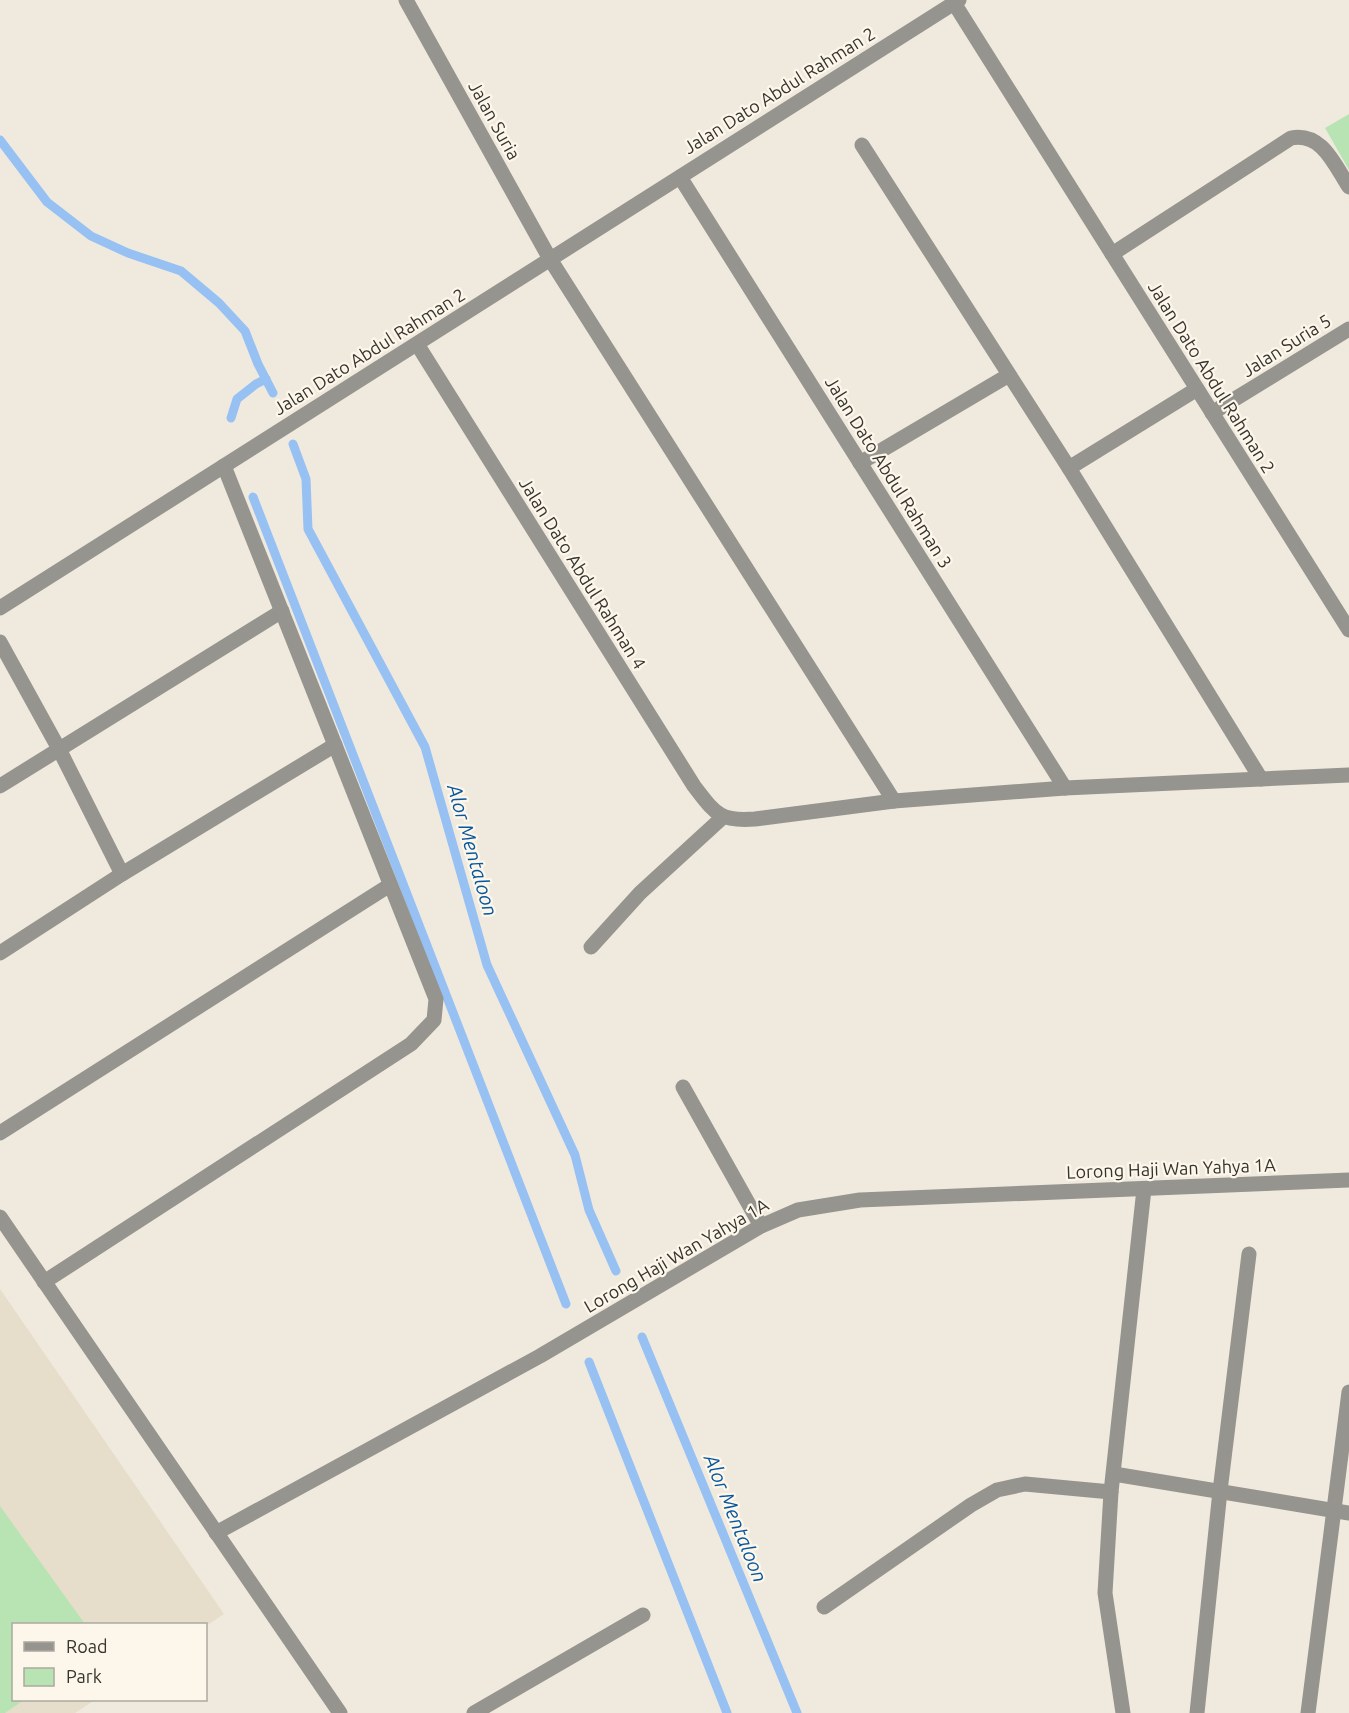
<svg xmlns="http://www.w3.org/2000/svg" width="1349" height="1713" font-family="Ubuntu,sans-serif">
<rect width="100%" height="100%" fill="#f0eade"/>
<path fill="#e6decb" d="M0 1289 224 1614 206 1626V1624H14V1700H95L75 1713H0Z"/>
<g fill="#b8e4b3">
<path d="M1349 114V170L1325 128Z"/>
<path d="M0 1506 85 1624H14V1700H24L5 1713H0Z"/>
</g>
<g fill="none" stroke-linecap="round" stroke-linejoin="round">
<g stroke="#97c1f3" stroke-width="9">
<path d="M0 140 47 202 91 236 128 253 181 271 219 303 245 331 258 364 273 393"/>
<path d="M231 418 237 399 256 384 266 379"/>
<path d="M293 444 306 479 308 529 425 747 487 965 575 1155 589 1210 616 1271"/>
<path d="M253 497 566 1304"/>
<path d="M642 1337 797 1713"/>
<path d="M589 1362 727 1713"/>
</g>
<g stroke="#96948f" stroke-width="15">
<path d="M406 0 550 259 894 801"/>
<path d="M954 3 1349 630"/>
<path d="M862 145 1069 468 1261 779"/>
<path d="M680 177 1065 788"/>
<path d="M1112 254 1291 138C1322 132 1334 164 1349 187"/>
<path d="M417 344 694 786C715 813 719 822 755 819L894 801 1065 788 1349 775"/>
<path d="M1212 413 1349 329"/>
<path d="M860 463 1009 375"/>
<path d="M1069 468 1197 389"/>
<path d="M0 608 959 0"/>
<path d="M0 642 59 749 122 874"/>
<path d="M0 786 282 611"/>
<path d="M591 947 640 893 723 817"/>
<path d="M0 953 122 874 335 745"/>
<path d="M683 1087 761 1226"/>
<path d="M0 1133 390 885"/>
<path d="M0 1217 340 1713"/>
<path d="M44 1282 411 1044 434 1020 436 999 224 466"/>
<path d="M1114 1474 1349 1513"/>
<path d="M216 1533 540 1356 761 1226 798 1210 860 1200 1349 1180"/>
<path d="M824 1607 971 1505 997 1490 1025 1484 1111 1492"/>
<path d="M474 1713 643 1615"/>
<path d="M1123 1713 1105 1593 1111 1492 1144 1189"/>
<path d="M1197 1713 1220 1491 1249 1254"/>
<path d="M1308 1713 1349 1392"/>
</g>
</g>
<g text-anchor="middle" dominant-baseline="central" stroke-width="4.5" stroke-linejoin="round" paint-order="stroke">
<g font-size="18" fill="#36342f" stroke="#fdf7eb">
<text transform="translate(779 90) rotate(-32)">Jalan Dato Abdul Rahman 2</text>
<text transform="translate(495 120) rotate(61)">Jalan Suria</text>
<text transform="translate(1286 345) rotate(-32)">Jalan Suria 5</text>
<text transform="translate(369 351) rotate(-32)">Jalan Dato Abdul Rahman 2</text>
<text transform="translate(1212 377) rotate(58)">Jalan Dato Abdul Rahman 2</text>
<text transform="translate(889 472) rotate(58)">Jalan Dato Abdul Rahman 3</text>
<text transform="translate(583 573) rotate(58)">Jalan Dato Abdul Rahman 4</text>
<text transform="translate(1171 1168) rotate(-2)">Lorong Haji Wan Yahya 1A</text>
<text transform="translate(676 1255) rotate(-30)">Lorong Haji Wan Yahya 1A</text>
</g>
<g font-size="20" font-style="italic" fill="#07579f" stroke="#fdf7eb">
<text transform="translate(473 850) rotate(74)">Alor Mentaloon</text>
<text transform="translate(736 1518) rotate(68)">Alor Mentaloon</text>
</g>
</g>
<rect x="12" y="1623" width="195" height="78" fill="#fdf7eb" stroke="#ada9a0" stroke-width="1.5"/>
<rect x="24" y="1642" width="30" height="9" fill="#96948f" stroke="#ada9a0" stroke-width="1.5"/>
<text x="66" y="1653" font-size="18" fill="#36342f">Road</text>
<rect x="24" y="1668" width="30" height="18" fill="#b8e4b3" stroke="#ada9a0" stroke-width="1.5"/>
<text x="66" y="1683" font-size="18" fill="#36342f">Park</text>
</svg>
